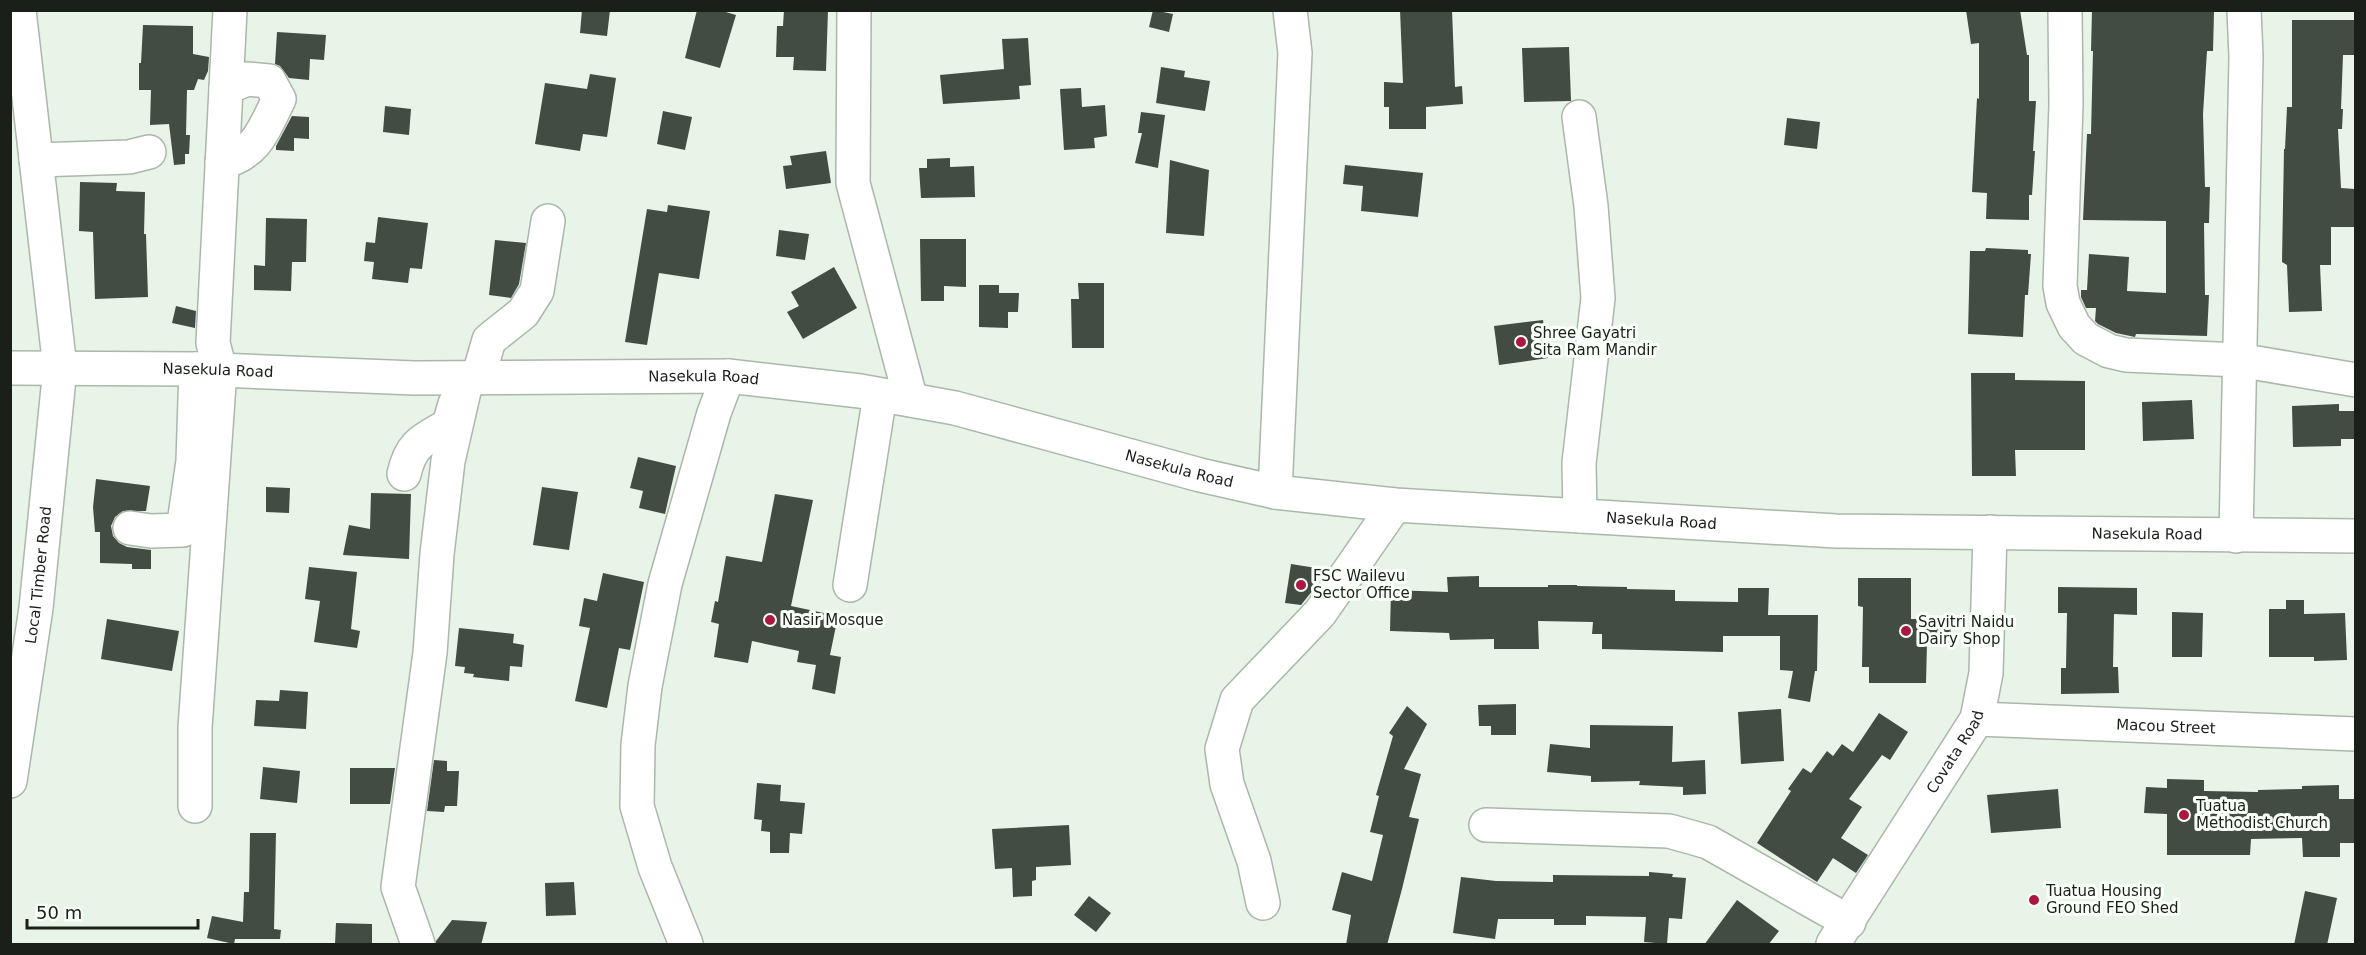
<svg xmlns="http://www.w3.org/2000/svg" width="2366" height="955" font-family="'DejaVu Sans',sans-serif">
<rect width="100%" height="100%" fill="#e8f4e7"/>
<g fill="#424c42">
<path d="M582 10H610L607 36 580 33Z"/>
<path d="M697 10H719L736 15 720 68 685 58Z"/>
<path d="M784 10H828L826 71 793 70 794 57H776L777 26H783Z"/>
<path d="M1153 10 1173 14 1169 32 1149 27Z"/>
<path d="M1400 10H1452L1455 87 1462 86 1463 104 1426 107V129H1389V107H1384V82L1403 83Z"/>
<path d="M1966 10H2020L2027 55H2029V101H2036L2033 151H2035L2032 195H2029V220L1986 219 1987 193 1972 192 1977 98 1979 99V43L1971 44Z"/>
<path d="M2092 10 2214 12 2213 51H2207L2203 114 2205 187H2210L2209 223H2204L2205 295H2209L2207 336 2136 334 2135 337 2116 333 2098 324 2095 321 2096 308H2086L2081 297V290H2087L2089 254 2129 257 2127 291 2166 293V221L2083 220 2087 134H2091L2093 51H2091Z"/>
<path d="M2292 20H2355V55H2343L2341 109H2343L2342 129H2338L2341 188 2355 189V227H2331V265H2320L2322 311 2289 312 2287 265 2282 262 2284 149H2285L2287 107H2292Z"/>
<path d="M143 25 193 26V54L209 57 208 71 204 80 198 79 194 90H187L186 135H190L189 154H185V164L174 165 169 124 150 125 151 90H139V63H141Z"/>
<path d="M277 32 326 35 324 60 310 59 309 80 289 78 280 66 275 64Z"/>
<path d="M1028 38 1031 85 1019 86 1020 99 943 104 940 75 1004 69 1002 39Z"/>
<path d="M1569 47 1571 101 1524 102 1522 48Z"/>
<path d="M1161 67 1185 71 1184 77 1210 81 1205 111 1156 103Z"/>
<path d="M590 74 616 78 607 137 583 134 580 151 535 144 545 83 587 89Z"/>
<path d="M1081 88 1082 107 1105 105 1107 136 1094 138 1095 148 1064 150 1060 89Z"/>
<path d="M385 106 411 109 409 135 383 132Z"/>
<path d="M663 111 692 117 685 150 657 144Z"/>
<path d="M1141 112 1165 115 1158 168 1135 163 1142 133H1138Z"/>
<path d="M292 116 309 117V139L294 138V151L276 150V146Z"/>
<path d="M1787 118 1820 122 1817 149 1784 145Z"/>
<path d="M826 151 831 183 786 189 783 166 792 165 790 156Z"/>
<path d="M950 158V167L974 166 975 197 921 198 919 168H927V159Z"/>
<path d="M1170 160 1209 170 1204 236 1166 233Z"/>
<path d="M1345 165 1423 173 1418 217 1361 211 1363 186 1343 184Z"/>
<path d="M80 182 117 183 116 191 145 192 144 234H146L148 297 95 299 93 232 79 231Z"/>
<path d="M668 205 710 211 699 279 659 273 647 345 625 342 647 209 667 212Z"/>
<path d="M378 217 428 223 422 269 410 268 408 283 372 279 374 262 364 261 366 242 375 243Z"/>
<path d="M266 218 307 219 306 262H292L291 291 254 290V265L265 266Z"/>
<path d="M779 230 809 234 805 260 776 256Z"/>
<path d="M920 239H966V287L944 286V301H921Z"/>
<path d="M495 240 526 243 519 284 511 298 489 295Z"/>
<path d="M1986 248 2028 250V254H2031L2028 295H2025L2023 337 1968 334 1970 251H1985Z"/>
<path d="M834 267 857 308 803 339 787 312 799 306 791 292Z"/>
<path d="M1078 283H1104V348H1072L1071 299H1079Z"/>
<path d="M979 285H999V293H1019L1018 312H1008V328L979 327Z"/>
<path d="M176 306 196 311 195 328 172 323Z"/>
<path d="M1543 320 1548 358 1499 365 1494 326Z"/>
<path d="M1971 373H2015V380L2085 381V450H2015L2016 476H1972Z"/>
<path d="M2192 400 2194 439 2143 441 2142 402Z"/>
<path d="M2339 404V411H2355V439H2341V446L2293 447 2292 406Z"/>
<path d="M638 457 676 466 665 514 639 508 643 491 630 488Z"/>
<path d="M96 479 150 486 146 511H123L115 517 111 526 113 536 119 543 127 547 151 550V569H132V564L100 563V532H95L93 507Z"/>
<path d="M266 487 290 488 289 513 266 512Z"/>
<path d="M542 487 578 492 569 550 533 545Z"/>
<path d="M371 493 411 494 409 559 343 555 349 525 370 529Z"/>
<path d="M775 494 813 500 791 606 838 616 830 655 841 657 835 694 812 689 816 665 797 662 799 651 752 641 748 663 714 657 719 624 711 622 715 601 718 602 726 556 762 562Z"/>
<path d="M1291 564 1316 568 1313 590 1301 605 1285 603Z"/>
<path d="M309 567 357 572 351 629 360 631 357 648 314 642 320 601 305 599Z"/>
<path d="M603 573 644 582 630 650 619 648 607 708 575 701 590 628 579 626 584 598 597 601Z"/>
<path d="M1479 576V587H1548V585H1577V586L1627 587V589L1675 590V601L1738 602V588H1769L1768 615H1818L1817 671H1815L1810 702 1788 698 1793 671 1780 670V636H1723V652L1602 649V634H1592L1593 622 1538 621 1539 649H1494V639L1450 640 1449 633 1390 631 1391 590 1448 592 1447 577Z"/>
<path d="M1858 578H1911V619H1951L1950 644 1927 643 1926 683H1869V667H1862L1863 607 1858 606Z"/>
<path d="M2058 587 2137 588V615L2114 614 2113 667H2118L2119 693 2061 694V668H2066L2067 613H2058Z"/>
<path d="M2286 600H2304V614L2345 613 2347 660 2314 661V657H2269V609H2286Z"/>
<path d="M2172 612 2203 613 2202 657H2172Z"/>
<path d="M107 619 179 631 172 671 101 659Z"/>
<path d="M459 628 514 634 513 643 524 645 522 667 510 666 509 681 473 677 474 674 464 673 465 667 455 666Z"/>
<path d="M280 690 308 692 306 729 254 726 256 700 279 701Z"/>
<path d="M1516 704V735H1491V726H1479L1478 705Z"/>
<path d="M1407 706 1427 724 1404 769 1421 774 1409 817 1419 819 1402 889 1387 945H1346L1351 915 1332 910 1342 872 1372 881 1383 835 1370 832 1379 796 1376 795 1393 736 1389 733Z"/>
<path d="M1781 709 1784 761 1741 764 1738 712Z"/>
<path d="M1879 713 1908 732 1890 760 1882 755 1849 799 1862 807 1841 838 1868 855 1856 873 1833 858 1817 882 1757 843 1791 791 1788 789 1803 768 1811 773 1827 751 1833 756 1842 744 1853 752Z"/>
<path d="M1590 725 1673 726 1672 762 1705 760 1706 794 1683 795V787L1639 785 1640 781 1591 782V776L1547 772 1550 744 1590 748Z"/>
<path d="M434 760 447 761V771H459L457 806H445L444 812 427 811Z"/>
<path d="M263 767 300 771 297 803 260 799Z"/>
<path d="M350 768H395L390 804H350Z"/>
<path d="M2167 779 2204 780V791L2258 792V790L2302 789V786L2339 785V799H2355V843H2340V857H2303L2302 838 2251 839 2250 855H2167V814L2144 813 2146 787 2167 788Z"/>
<path d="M757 783 781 785 780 801 805 803 802 834 790 833 789 853H770V832L761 831 762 820 754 819Z"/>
<path d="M2058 789 2061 828 1991 833 1987 795Z"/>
<path d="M1069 825 1071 865 1036 867V880L1032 881V896L1013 897 1012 868 995 869 992 829Z"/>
<path d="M250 833H276L274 929 281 930 280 939H235L234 944 207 938 212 916 243 922 244 892H249Z"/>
<path d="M1649 872 1673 874 1672 877 1686 878 1682 919 1669 918 1667 944 1644 942 1646 917 1586 916V925H1554V919H1498L1495 939 1453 933 1461 877 1496 881 1553 882V875L1649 876Z"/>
<path d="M574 882 576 915 546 916 545 883Z"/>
<path d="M2305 891 2337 898 2327 945H2294Z"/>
<path d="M1089 896 1111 913 1096 932 1074 915Z"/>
<path d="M1737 900 1779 931 1768 945H1704Z"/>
<path d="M452 920 487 922 481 945H436V941Z"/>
<path d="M336 923 372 924V945H335Z"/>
</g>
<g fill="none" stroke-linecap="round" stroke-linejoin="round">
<defs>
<g id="minor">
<path d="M854 10 853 183 911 400"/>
<path d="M2065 10 2066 104 2060 286 2063 303 2074 326 2086 339 2109 351 2126 355 2239 360 2356 380"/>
<path d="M1579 117 1591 206 1598 298 1579 463 1580 516"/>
<path d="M36 160 129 157 149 152"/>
<path d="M222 162C257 154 264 129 279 99L269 81 247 79 226 88"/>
<path d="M478 378 489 340 523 313 537 291 548 221"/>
<path d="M404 474C411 443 423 440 449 425L455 404"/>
<path d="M1275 492 1295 53 1290 10"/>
<path d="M130 528 151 531 183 530 193 461 196 369"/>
<path d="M2236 536 2246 57 2244 10"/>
<path d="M850 585 880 395"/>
<path id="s1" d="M1977 719 2356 734"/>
<path id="s2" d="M10 781 36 608 60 368 19 10"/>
<path d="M195 806V728L220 370 213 343 230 10"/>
<path d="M1486 825 1669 831 1708 842 1849 922"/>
<path d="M1263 903 1254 861 1227 784 1222 749 1237 700 1320 613 1395 505"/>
<path d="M418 944 398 887 430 653 437 554 448 461 467 378"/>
<path d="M686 944 655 867 637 806 638 745 645 686 665 584 714 413 728 376"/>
<path id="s3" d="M1833 944 1977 719 1986 673 1990 532"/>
</g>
<g id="major">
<path id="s4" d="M10 368 196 369 414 378 728 376 860 391 955 408 1200 475 1275 492 1395 505 1836 531 2356 536"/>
</g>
</defs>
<use href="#minor" stroke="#abb7ab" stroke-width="36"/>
<use href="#major" stroke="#abb7ab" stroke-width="36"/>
<use href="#minor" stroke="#fff" stroke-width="33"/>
<use href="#major" stroke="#fff" stroke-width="33"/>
</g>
<g fill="#ac1742" stroke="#fafffa" stroke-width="2">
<circle cx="1521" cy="342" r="6"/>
<circle cx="1301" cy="585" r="6"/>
<circle cx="770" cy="620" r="6"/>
<circle cx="1906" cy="631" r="6"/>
<circle cx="2184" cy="815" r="6"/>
<circle cx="2034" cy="900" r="6"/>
</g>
<g text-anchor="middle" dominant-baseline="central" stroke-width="6" stroke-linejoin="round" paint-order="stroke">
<g font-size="15" fill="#1b1f1a" stroke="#fafffa" text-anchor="start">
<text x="1533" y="333">Shree Gayatri<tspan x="1533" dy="17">Sita Ram Mandir</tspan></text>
<text x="1313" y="576">FSC Wailevu<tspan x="1313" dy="17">Sector Office</tspan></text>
<text x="782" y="620">Nasir Mosque</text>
<text x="1918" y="622">Savitri Naidu<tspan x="1918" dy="17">Dairy Shop</tspan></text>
<text x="2196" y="806">Tuatua<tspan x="2196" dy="17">Methodist Church</tspan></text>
<text x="2046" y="891">Tuatua Housing<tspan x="2046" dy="17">Ground FEO Shed</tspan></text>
</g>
<g font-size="15" fill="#1b1f1a" stroke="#fafffa">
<text stroke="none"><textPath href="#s4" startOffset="208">Nasekula Road</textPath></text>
<text stroke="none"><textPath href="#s4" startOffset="694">Nasekula Road</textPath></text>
<text stroke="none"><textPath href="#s4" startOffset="1180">Nasekula Road</textPath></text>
<text stroke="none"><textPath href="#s4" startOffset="1666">Nasekula Road</textPath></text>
<text stroke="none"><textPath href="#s4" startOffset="2152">Nasekula Road</textPath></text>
<text stroke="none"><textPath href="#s2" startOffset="208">Local Timber Road</textPath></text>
<text stroke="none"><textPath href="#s1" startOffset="189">Macou Street</textPath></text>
<text stroke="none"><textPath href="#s3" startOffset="228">Covata Road</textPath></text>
</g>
</g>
<rect width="2366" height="955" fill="none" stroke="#1b1f1a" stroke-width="24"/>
<path d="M27 919v9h171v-9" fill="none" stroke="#1b1f1a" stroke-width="3"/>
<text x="36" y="919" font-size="18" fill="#1b1f1a" stroke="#fafffa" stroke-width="4.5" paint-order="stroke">50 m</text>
</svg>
